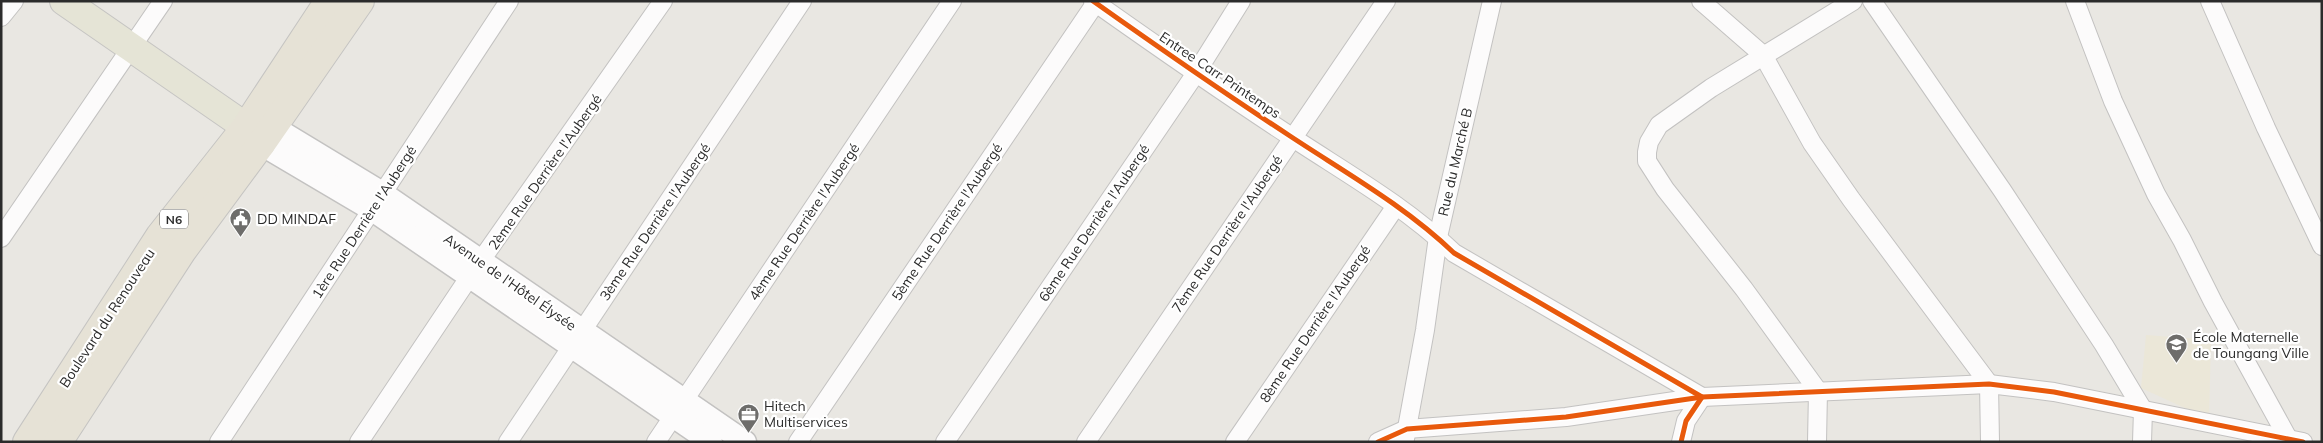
<svg xmlns="http://www.w3.org/2000/svg" width="2323" height="443" font-family="Mulish,sans-serif">
<rect width="100%" height="100%" fill="#e9e7e2"/>
<path fill="#ebe7d8" d="M2146 335 2211 340 2209 419 2141 388Z"/>
<g fill="none" stroke-linecap="round" stroke-linejoin="round">
<defs>
<g id="minor">
<path d="M1093 1C1158 47 1224 93 1290 136 1346 173 1405 206 1454 253L1702 397 1686 421 1681 442"/>
<path d="M1701 1 1763 55 1812 143 1851 199 1989 384 1990 442"/>
<path d="M1872 1 2002 190 2104 345 2143 410 2142 442"/>
<path d="M2075 1 2113 101 2156 194 2182 240 2213 302 2290 442"/>
<path d="M2210 1 2266 128 2322 246"/>
<path d="M1 17 14 1"/>
<path d="M1 238 163 1"/>
<path d="M1405 439 1425 330 1438 237 1492 1"/>
<path d="M219 442 509 1"/>
<path d="M359 442 470 276 663 1"/>
<path d="M508 442 802 1"/>
<path d="M656 442 952 1"/>
<path d="M798 442 1097 1"/>
<path d="M945 442 1196 73 1241 1"/>
<path d="M1086 442 1386 1"/>
<path d="M1235 442 1396 206"/>
<path d="M1378 442 1407 429 1566 417 1702 397 1989 384 2054 392 2303 442"/>
<path d="M1817 442 1818 391 1744 289 1665 189 1647 161V152L1649 142 1659 125 1711 88 1853 1"/>
</g>
<g id="tertiary">
<path d="M273 127 382 193 745 442"/>
<path d="M261 144 371 209 711 442"/>
</g>
<path id="primary" d="M64 1 246 127 261 144"/>
<g id="trunk">
<path d="M27 442 160 236 246 127 329 1"/>
<path d="M58 442 182 251 261 144 360 1"/>
</g>
</defs>
<use href="#minor" stroke="#c3c2c1" stroke-width="20"/>
<use href="#tertiary" stroke="#c3c2c1" stroke-width="25"/>
<use href="#primary" stroke="#c5c4c2" stroke-width="30"/>
<use href="#trunk" stroke="#c5c4c2" stroke-width="30"/>
<use href="#minor" stroke="#fcfbfb" stroke-width="18"/>
<use href="#tertiary" stroke="#fcfbfb" stroke-width="22"/>
<use href="#primary" stroke="#e5e4d6" stroke-width="28"/>
<use href="#trunk" stroke="#e6e2d6" stroke-width="28"/>
<defs>
<g id="cycleway">
<path d="M1093 1C1158 47 1224 93 1290 136 1346 173 1405 206 1454 253L1702 397 1686 421 1681 442"/>
<path d="M1378 442 1407 429 1566 417 1702 397 1989 384 2054 392 2303 442"/>
</g>
</defs>
<use href="#cycleway" stroke="#fff" stroke-width="8"/>
<use href="#cycleway" stroke="#e8590c" stroke-width="5"/>
</g>
<defs>
<symbol id="civic-pin" viewBox="-11 -11 22 30"><path d="M0 17L-7.5 6A9.5 9.5 0 1 1 7.5 6Z" fill="#6e6d6b" stroke="#fff"/><path d="M-.6-6.5H3V-4.5H.6V-3L4-1V1h2V6H-6V1h2V-1L-.6-3ZM-1.2 2.5V6h2.4V2.5Z" fill="#fff"/></symbol>
<symbol id="school-pin" viewBox="-11 -11 22 30"><path d="M0 17L-7.5 6A9.5 9.5 0 1 1 7.5 6Z" fill="#6e6d6b" stroke="#fff"/><path d="M0-5L7-2L0 1L-7-2ZM-4 1L0 2.5L4 1V4Q0 6-4 4Z" fill="#fff"/></symbol>
<symbol id="office-pin" viewBox="-11 -11 22 30"><path d="M0 17L-7.5 6A9.5 9.5 0 1 1 7.5 6Z" fill="#6e6d6b" stroke="#fff"/><path d="M-6-3h4V-5.5h4V-3h4V5H-6ZM-1-4.5V-3h2v-1.5ZM-6 0V1H6V0Z" fill="#fff"/></symbol>
</defs>
<g fill-rule="evenodd">
<use href="#civic-pin" x="228" y="206" width="25" height="34"/>
<use href="#school-pin" x="2164" y="332" width="25" height="34"/>
<use href="#office-pin" x="736" y="402" width="25" height="34"/>
</g>
<g text-anchor="middle" dominant-baseline="central" stroke-width="4.5" stroke-linejoin="round" paint-order="stroke">
<rect fill="#fff" stroke="#6b6b6b" stroke-width="1" x="160" y="209.5" width="28" height="19" rx="4"/>
<g font-size="12" font-weight="bold" fill="#2b2b2b">
<text x="174" y="219">N6</text>
</g>
<g font-size="14" fill="#2b2b2b" stroke="#fff">
<text transform="translate(1220 75) rotate(34)">Entree Carr Printemps</text>
<text transform="translate(1455 162) rotate(-77)">Rue du Marché B</text>
<text transform="translate(545 172) rotate(-55)">2ème Rue Derrière l'Aubergé</text>
<text transform="translate(364 222) rotate(-57)">1ère Rue Derrière l'Aubergé</text>
<text transform="translate(655 222) rotate(-56)">3ème Rue Derrière l'Aubergé</text>
<text transform="translate(804 222) rotate(-56)">4ème Rue Derrière l'Aubergé</text>
<text transform="translate(947 222) rotate(-56)">5ème Rue Derrière l'Aubergé</text>
<text transform="translate(1094 223) rotate(-56)">6ème Rue Derrière l'Aubergé</text>
<text transform="translate(1227 234) rotate(-56)">7ème Rue Derrière l'Aubergé</text>
<text transform="translate(510 282) rotate(35)">Avenue de l'Hôtel Élysée</text>
<text transform="translate(107 318) rotate(-57)">Boulevard du Renouveau</text>
<text transform="translate(1315 324) rotate(-56)">8ème Rue Derrière l'Aubergé</text>
</g>
<g font-size="14" fill="#2b2b2b" stroke="#fff" text-anchor="start">
<text x="257" y="219">DD MINDAF</text>
<text x="2193" y="337">École Maternelle<tspan x="2193" dy="16">de Toungang Ville</tspan></text>
<text x="764" y="406">Hitech<tspan x="764" dy="16">Multiservices</tspan></text>
</g>
</g>
<rect width="2323" height="443" fill="none" stroke="#2b2b2b" stroke-width="5"/>
</svg>
